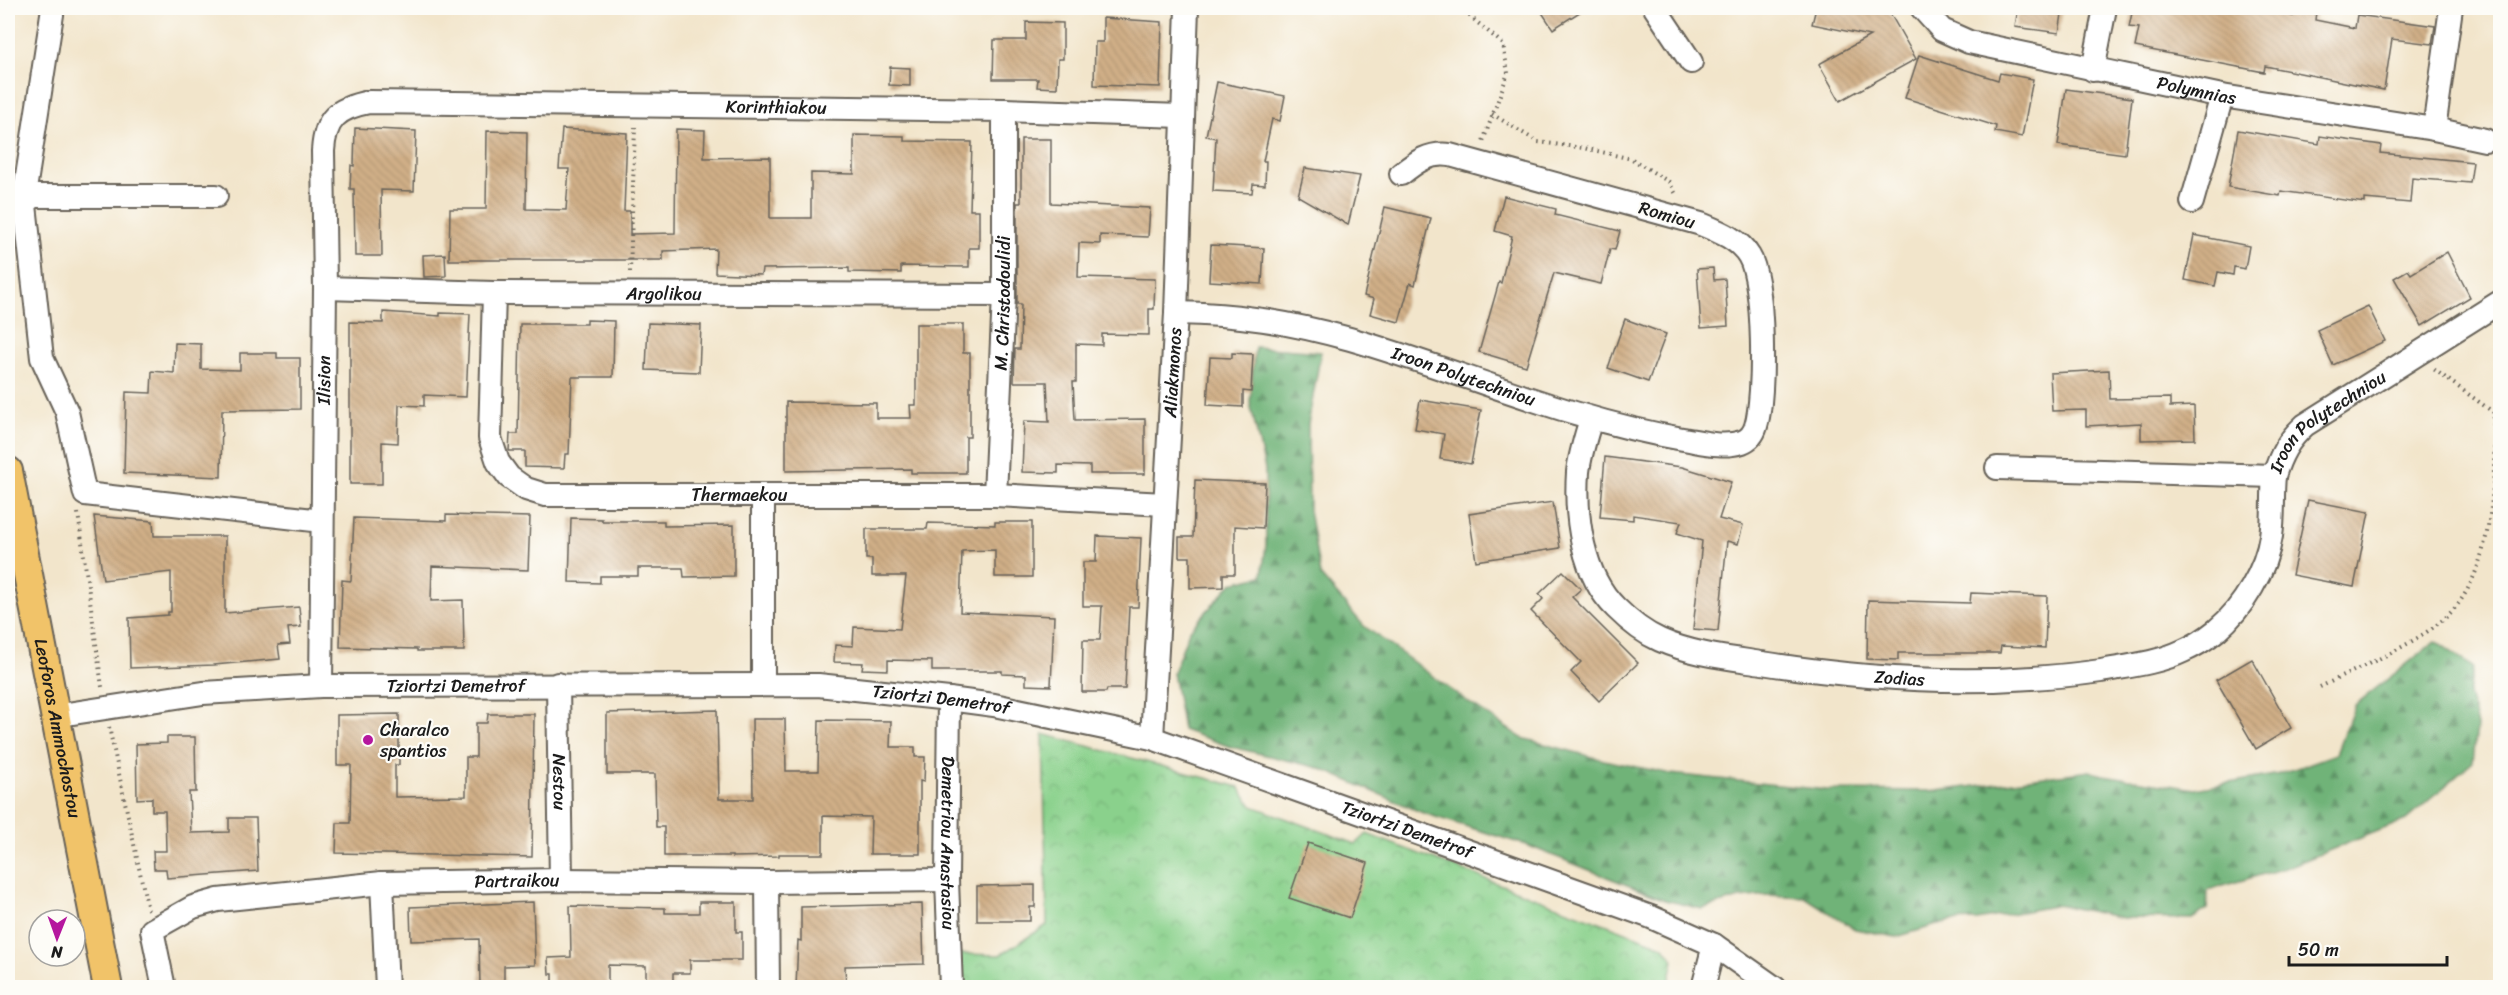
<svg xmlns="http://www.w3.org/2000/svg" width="2508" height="995" font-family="Sriracha,sans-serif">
<defs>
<pattern id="forest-firs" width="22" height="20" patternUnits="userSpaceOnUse" patternTransform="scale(1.5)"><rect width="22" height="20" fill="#6fb378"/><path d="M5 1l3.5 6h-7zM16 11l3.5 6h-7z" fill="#5a9162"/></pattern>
<pattern id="park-crowns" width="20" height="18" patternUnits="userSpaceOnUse" patternTransform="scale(1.5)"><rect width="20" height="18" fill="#8ad18c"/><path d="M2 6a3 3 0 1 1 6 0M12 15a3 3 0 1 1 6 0" fill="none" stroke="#76b378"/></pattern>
<pattern id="building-back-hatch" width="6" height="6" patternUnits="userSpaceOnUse" patternTransform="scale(1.5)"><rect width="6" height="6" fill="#d0af87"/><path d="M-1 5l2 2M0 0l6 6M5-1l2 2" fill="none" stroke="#b29674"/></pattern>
</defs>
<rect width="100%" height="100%" fill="#fdfcf7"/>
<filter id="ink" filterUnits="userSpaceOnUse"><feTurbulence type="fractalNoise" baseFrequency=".0167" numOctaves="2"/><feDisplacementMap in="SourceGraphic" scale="12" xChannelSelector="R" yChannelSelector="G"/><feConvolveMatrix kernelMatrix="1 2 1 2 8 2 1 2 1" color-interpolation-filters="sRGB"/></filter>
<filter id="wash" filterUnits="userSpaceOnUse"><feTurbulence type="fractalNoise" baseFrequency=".008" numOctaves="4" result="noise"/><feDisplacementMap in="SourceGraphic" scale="24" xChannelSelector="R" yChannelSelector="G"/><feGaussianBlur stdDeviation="1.35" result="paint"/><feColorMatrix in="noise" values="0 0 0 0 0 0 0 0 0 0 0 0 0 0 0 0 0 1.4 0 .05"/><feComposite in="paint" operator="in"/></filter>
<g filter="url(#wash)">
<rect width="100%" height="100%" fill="#f2e5cb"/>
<path fill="url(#forest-firs)" stroke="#46684a" stroke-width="1.5" d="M1255 347 1321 352 1308 424 1309 510 1320 575 1364 626 1468 702 1522 738 1604 760 1671 774 1827 790 1937 791 2090 771 2103 775 2195 789 2280 774 2336 754 2355 705 2436 641 2473 667 2469 695 2477 726 2473 762 2406 820 2285 868 2208 890 2207 909 2192 919 2123 918 2059 905 1977 920 1951 921 1896 937 1855 929 1805 897 1767 895 1740 898 1702 909 1665 900 1529 846 1423 813 1319 768 1228 746 1183 730 1173 673 1189 631 1232 583 1262 576 1266 545 1265 469 1250 403Z"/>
<path fill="url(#park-crowns)" stroke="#537654" stroke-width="1.5" d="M1043 734 1239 787 1252 806 1356 844 1367 834 1663 946 1674 960 1668 988H961L959 954 1000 955 1047 925Z"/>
<g id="blocks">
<g fill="url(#building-back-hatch)">
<path d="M1539 8H1586L1553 29Z"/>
<path d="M1816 8H1887L1916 59 1840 101 1819 64 1870 36 1812 24Z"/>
<path d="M2018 8H2063L2059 33 2015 27Z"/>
<path d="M2133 8H2255L2293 16 2295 8 2316 12 2315 20 2355 28 2357 15 2435 26 2432 44 2392 39 2384 90 2265 66 2264 72 2135 47 2139 28 2129 27Z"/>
<path d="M1103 18 1162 22 1160 87 1094 85 1095 42H1103Z"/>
<path d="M1026 22 1063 23V59H1058L1057 88 1037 87 1038 79H993L994 40H1026Z"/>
<path d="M1919 55 1998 80 2000 73 2033 79 2022 137 1995 132 1996 126 1905 98Z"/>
<path d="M890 67 910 68V86L889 85Z"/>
<path d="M1217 82 1285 96 1280 121 1272 119 1263 161H1266L1265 185 1253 184 1252 193 1213 191 1216 138 1206 136Z"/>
<path d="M2066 89 2132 98 2125 154 2058 145Z"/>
<path d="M355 128 416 131 414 191 381 190 382 256H355L354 189H350L351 165 354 166Z"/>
<path d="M562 129 627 133 624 211H630V234L675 233 676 129 705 130 704 158 770 157V218H811V173L854 174V135L904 136V141L972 142 970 210H979V248H969V267L901 266V273L849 272V268L762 269 761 275 715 273 716 249 663 251V260H449L450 209H486L487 131 527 132 526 209 566 210 569 169H559Z"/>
<path d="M2238 130 2319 144 2320 136 2381 145 2380 153 2473 162 2470 183 2412 178 2410 203 2365 199V203L2281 191 2280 196 2228 187Z"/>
<path d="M1021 139H1051V203L1150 208 1148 237 1100 235V244L1079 243 1078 277 1155 279 1154 309H1149V335L1102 334V345L1076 344V382H1073L1075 420 1145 419V474H1090V466L1058 465V473L1022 472 1024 421 1049 422 1047 382H1014L1015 349H1020L1021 304H1017V203H1021Z"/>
<path d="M1305 168 1360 176 1348 225 1298 196Z"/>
<path d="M1504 196 1556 209 1555 215 1620 231 1615 250 1610 249 1601 284 1554 273 1526 366 1479 352 1499 282 1501 283 1512 236 1495 231Z"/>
<path d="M1385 207 1431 218 1415 285 1410 283 1399 322 1370 314 1374 299 1364 296Z"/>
<path d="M2194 235 2249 246 2245 269 2234 267 2233 275 2218 272 2215 286 2185 280Z"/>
<path d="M1211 245 1264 248 1262 284 1209 281Z"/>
<path d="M2447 252 2470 297 2422 326 2394 278 2408 270 2411 274Z"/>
<path d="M445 254 446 276 424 277 423 255Z"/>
<path d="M1713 268 1714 280 1725 279 1728 326 1701 328 1697 269Z"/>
<path d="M2368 306 2385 341 2333 365 2317 330Z"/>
<path d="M383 312 440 316V313L470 314 466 397 424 395V406L399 405 398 443 382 442V484H350V322L383 323Z"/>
<path d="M1625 319 1666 334 1648 382 1608 368Z"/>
<path d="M587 320 614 321 613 377H572L569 454H565L564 468 525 467V451H509L510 434H518L520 324H587Z"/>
<path d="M648 323 701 325 699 372 646 370Z"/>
<path d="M916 324H963V353H970V437H966V473H911V469L786 471V402L876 403V418H911L910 405H916Z"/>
<path d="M175 343 201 344V369L240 370V353H277V358H300V409L222 410 221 477 124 473 126 392 151 393 152 371 174 373Z"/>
<path d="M1232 353 1253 354 1251 392 1243 391V407L1207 405 1210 357 1232 358Z"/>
<path d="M2109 370 2110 399 2170 398V407L2194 406 2195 439 2141 440V423L2086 426V410L2052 411 2050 373Z"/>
<path d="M1420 400 1481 410 1471 464 1440 459 1444 434 1415 429Z"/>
<path d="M1605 457 1682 467 1731 482 1719 519 1743 525 1738 544 1727 541 1718 631 1693 629 1702 541 1677 533 1681 522 1633 515V520L1600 517Z"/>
<path d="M1195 480 1265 483 1263 528 1235 526V574H1223V587L1190 588V557H1179V537H1193Z"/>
<path d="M2308 500 2369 512 2354 587 2292 575Z"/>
<path d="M1553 502 1560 548 1476 561 1469 514Z"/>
<path d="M446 515 530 517 528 570 432 566 431 601 463 600 464 651H417V649L340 647 342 580 351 581 354 518 446 521Z"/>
<path d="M94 516 153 521 154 536H225V613L299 607 301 627 288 628 290 644 278 645 280 659 214 665 130 668 129 618 168 615V612H171V572L103 580Z"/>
<path d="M571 518 602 519V521H664V526L734 525V576L684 577 683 568H638V576H600V583L569 582Z"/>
<path d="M995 522H1032V577H995V550L962 551 960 612 1054 616 1051 686 1026 685V675L1002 674V671H932V661L888 660V670L862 669 863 663 834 662 835 645 853 646 854 627 900 629 906 576H872V559H866V529H927L928 523 995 525Z"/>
<path d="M1097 536 1141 538 1138 607H1129L1125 689H1107L1106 692H1082L1083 640H1100L1102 606H1083V562H1096Z"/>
<path d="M1563 571 1581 589 1572 597 1638 663 1599 701 1571 672 1581 662 1531 611 1543 599 1539 594Z"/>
<path d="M1971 593 2047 596 2045 648 2001 646 2000 653H1898V660L1867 659 1868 600 1970 603Z"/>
<path d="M2252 659 2291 728 2256 749 2216 680Z"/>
<path d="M717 710 719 799H753L752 719H785L786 771H818L819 720 891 721 890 747H915V757H925L924 782 920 781V854H870L871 817 823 816V854H779V856L732 857V856H664V827H656L655 774H607V713Z"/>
<path d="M399 714V765H395V797L466 796V757H476V723H487L488 714H534L532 857 336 853 337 823H350L351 765H337V715Z"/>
<path d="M167 737H195L196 792H189L191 833 229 832V818H256L258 871 167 878 166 869H154L153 851H166L165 811H152V798L137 799 136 744 167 743Z"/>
<path d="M1308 843 1368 863 1350 918 1289 898Z"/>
<path d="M1035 885V907H1030V921H977V886Z"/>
<path d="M533 902 535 965 504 966V987H480L479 939 411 941 410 907Z"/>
<path d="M699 902H736V932H742V960H690V973H673V987H646V966L608 965V986L553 987V974H549L548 958 571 957 570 906 665 908V913H699Z"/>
<path d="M922 904 924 964 845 966 846 987H796L798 940 801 941V907Z"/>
</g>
</g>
</g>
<g filter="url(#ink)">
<use href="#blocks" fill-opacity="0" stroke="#676259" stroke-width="1.5"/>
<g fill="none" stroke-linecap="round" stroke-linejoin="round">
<defs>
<g id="minor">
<path d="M1655 8 1691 62"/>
<path id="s1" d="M1922 8 1942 30 1969 42 2222 96 2434 129 2485 140"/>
<path d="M2093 70 2105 8"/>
<path d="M2434 129 2451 8"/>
<path d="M24 196 53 8"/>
<path d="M216 196H24L42 358 67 412 85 494 322 521"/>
<path d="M2192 202 2222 96"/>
<path id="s2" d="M325 288 494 293 1004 295"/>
<path id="s3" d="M494 293 490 438 498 462 509 477 526 489 545 495H995L1165 504"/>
<path id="s4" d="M1176 313C1239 314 1288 322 1350 339 1461 371 1569 420 1683 439 1702 442 1723 448 1742 442 1750 439 1754 433 1756 426 1765 397 1765 281 1749 256 1739 239 1718 231 1701 224L1450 155C1429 152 1416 162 1401 174"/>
<path id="s5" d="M1591 419C1586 436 1580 454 1578 472 1575 517 1582 575 1616 608 1628 620 1644 633 1660 640 1691 654 1729 658 1762 663 1874 681 1989 687 2101 671 2129 666 2158 663 2183 651 2195 646 2207 638 2217 630 2243 608 2266 570 2271 536 2274 517 2272 496 2274 476"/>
<path id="s6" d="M1997 468 2274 476C2280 456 2288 440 2305 425L2500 302"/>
<path id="s7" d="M995 495 1004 295V110"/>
<path d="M763 497V684"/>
<path id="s8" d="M558 684 561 880"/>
<path id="s9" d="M321 686 325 288 323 151C325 118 338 108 369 102L1004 110 1182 116"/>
<path id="s10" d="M949 699 947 880 951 988"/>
<path id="s11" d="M54 716 203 693 321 686 818 685 949 699 994 705 1152 738 1651 917 1714 945 1775 988"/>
<path id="s12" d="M1152 738 1176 313 1187 8"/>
<path d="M767 882 768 988"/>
<path d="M382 883 387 988"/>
<path id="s13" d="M164 988 152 930 193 907 218 900 382 883 561 880 767 882 947 880"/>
<path d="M1703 988 1714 945"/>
</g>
<g id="major">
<path id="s14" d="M8 471 108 988"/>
</g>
</defs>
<use href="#minor" stroke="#676259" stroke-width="26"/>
<use href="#major" stroke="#676259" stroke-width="32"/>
<g stroke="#676259" stroke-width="4" stroke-dasharray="1.5 4.5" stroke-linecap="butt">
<path d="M1460 8 1503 44 1508 73 1482 144"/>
<path d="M1492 114 1538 142 1584 148 1632 159 1669 182 1677 196"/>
<path d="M630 272 635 127"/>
<path d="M78 513 102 687"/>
<path d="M2320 687C2358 668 2426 641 2454 609 2494 563 2497 469 2493 412L2432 368"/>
<path d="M109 727 148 910"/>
</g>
<use href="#minor" stroke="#fff" stroke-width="22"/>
<use href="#major" stroke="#f1c369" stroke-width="28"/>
</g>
</g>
<circle fill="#b5179e" stroke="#fdfcf7" stroke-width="2" cx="368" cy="740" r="6"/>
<g text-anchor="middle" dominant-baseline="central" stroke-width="4.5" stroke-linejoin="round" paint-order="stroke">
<g font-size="18" fill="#1c1c1c" stroke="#fdfcf7">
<text stroke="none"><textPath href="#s1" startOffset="292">Polymnias</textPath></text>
<text stroke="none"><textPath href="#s9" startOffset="1017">Korinthiakou</textPath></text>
<text transform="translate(1667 215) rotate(16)">Romiou</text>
<text stroke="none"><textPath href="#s2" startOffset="339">Argolikou</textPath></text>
<text stroke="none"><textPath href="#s7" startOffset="192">M. Christodoulidi</textPath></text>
<text stroke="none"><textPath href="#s12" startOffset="366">Aliakmonos</textPath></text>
<text stroke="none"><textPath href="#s4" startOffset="296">Iroon Polytechniou</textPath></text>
<text stroke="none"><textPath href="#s9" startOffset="306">Ilision</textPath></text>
<text stroke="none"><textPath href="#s6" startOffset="356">Iroon Polytechniou</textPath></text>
<text stroke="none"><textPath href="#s3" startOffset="424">Thermaekou</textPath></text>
<text stroke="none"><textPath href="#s5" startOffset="498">Zodias</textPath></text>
<text stroke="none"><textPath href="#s11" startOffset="404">Tziortzi Demetrof</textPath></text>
<text stroke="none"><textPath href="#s11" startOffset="890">Tziortzi Demetrof</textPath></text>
<text stroke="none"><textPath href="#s14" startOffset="262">Leoforos Ammochostou</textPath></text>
<text stroke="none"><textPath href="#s8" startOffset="98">Nestou</textPath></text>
<text stroke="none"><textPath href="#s11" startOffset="1376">Tziortzi Demetrof</textPath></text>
<text stroke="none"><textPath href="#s10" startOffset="144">Demetriou Anastasiou</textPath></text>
<text stroke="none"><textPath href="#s13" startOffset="432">Partraikou</textPath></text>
</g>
<g font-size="18" fill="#1c1c1c" stroke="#fdfcf7" text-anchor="start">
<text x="380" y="730">Charalco<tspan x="380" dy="21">spantios</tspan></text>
</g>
</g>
<rect width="2508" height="995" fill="none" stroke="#fdfcf7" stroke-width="30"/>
<g transform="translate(57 938) rotate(181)"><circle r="28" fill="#fdfcf7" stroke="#a3a29f" stroke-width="1.5"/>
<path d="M0-4.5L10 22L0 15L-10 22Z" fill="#b5179e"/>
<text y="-9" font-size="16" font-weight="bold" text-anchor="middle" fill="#1c1c1c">N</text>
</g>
<path d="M2289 956v9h158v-9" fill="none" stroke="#1c1c1c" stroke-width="3"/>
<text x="2298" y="956" font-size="18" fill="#1c1c1c" stroke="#fdfcf7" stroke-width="4.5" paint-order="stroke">50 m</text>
</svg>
